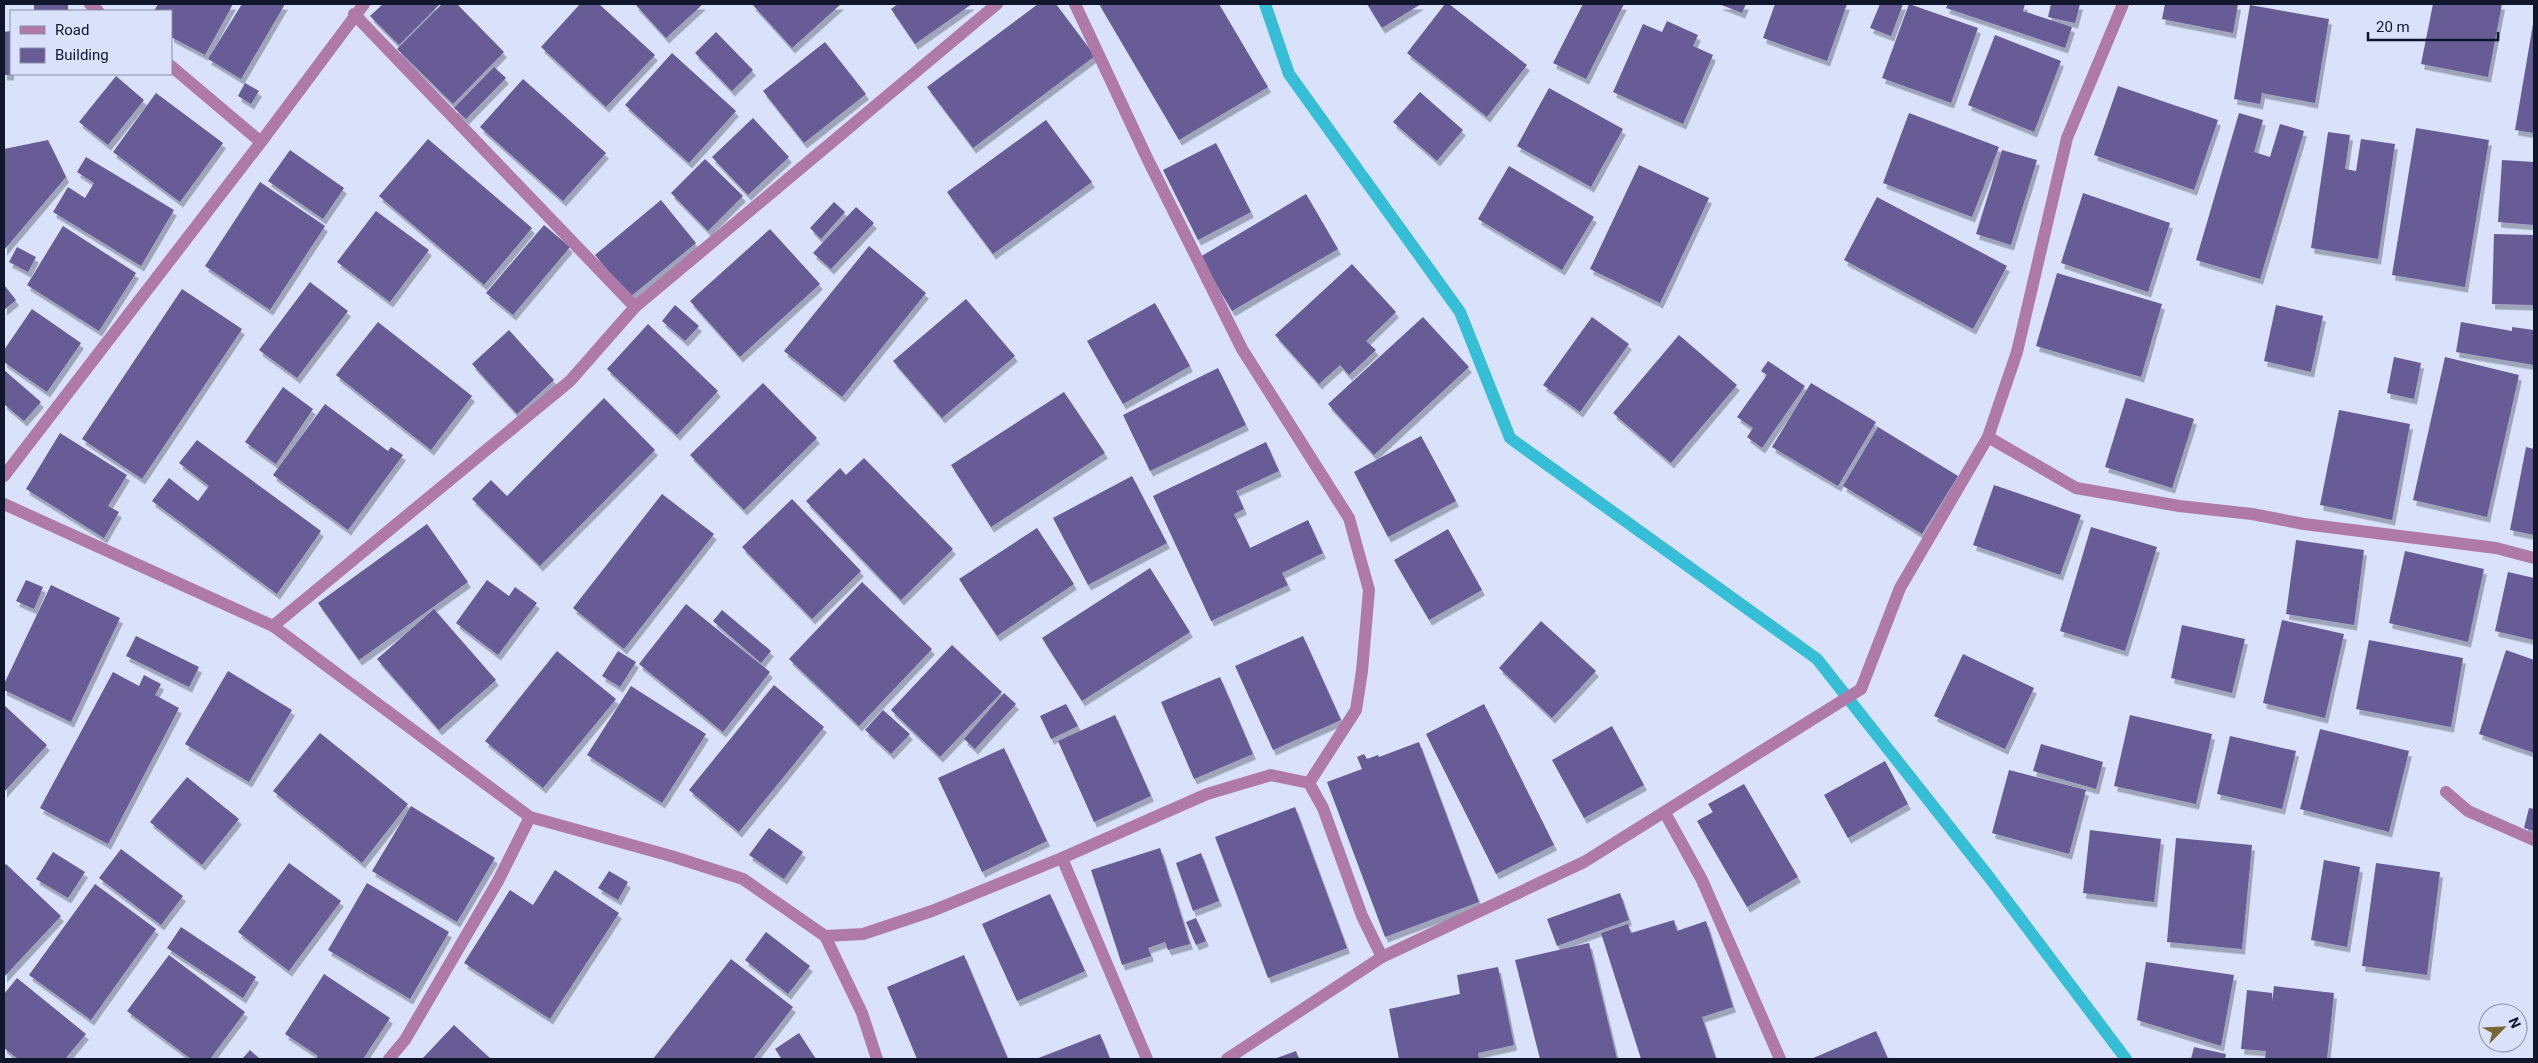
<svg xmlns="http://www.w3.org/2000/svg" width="2538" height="1063" font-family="Roboto,sans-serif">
<defs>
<filter id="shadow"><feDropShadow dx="3" dy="5.5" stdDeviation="0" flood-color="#0004"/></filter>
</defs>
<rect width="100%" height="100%" fill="#d9e1fb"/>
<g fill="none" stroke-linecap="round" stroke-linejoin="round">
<path stroke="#35bed5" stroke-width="12" d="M1265 4 1289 74 1460 312 1510 438 1817 659 1989 877 2126 1059"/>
</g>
<g fill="#675c96" filter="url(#shadow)">
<rect x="34" y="4" width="34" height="7"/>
<path d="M158 4H233L205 55 171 37V11H154Z"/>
<path d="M242 4H285L241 79 208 59Z"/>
<path d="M383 4H440L399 45 370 16Z"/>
<path d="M442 4H457L504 52 453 104 397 49Z"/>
<path d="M580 4H599L655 55 606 107 541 47Z"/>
<path d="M635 4H703L666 38Z"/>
<path d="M752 4H841L792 48Z"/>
<path d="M898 4H972L915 44 891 9Z"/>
<path d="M1038 4H1056L1095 56 973 148 927 87Z"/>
<path d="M1099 4H1219L1268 87 1179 140Z"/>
<path d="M1367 4H1421L1382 28Z"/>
<path d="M1445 4H1449L1527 65 1487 117 1407 53Z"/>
<path d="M1583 4H1624L1586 79 1553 63Z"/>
<path d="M1719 4H1746L1742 13Z"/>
<path d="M1775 4H1847L1827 61 1763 38Z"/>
<path d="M1880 4H1903L1891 36 1870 28Z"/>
<path d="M1909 4 1978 28 1951 103 1882 78Z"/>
<path d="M1948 4H2025L2023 11 2072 27 2065 48 1946 8Z"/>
<path d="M2051 4H2080L2075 23 2048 17Z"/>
<path d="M2165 4H2238L2233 33 2162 19Z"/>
<path d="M2433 4H2502L2488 77 2421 64Z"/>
<path d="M2250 5 2329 19 2315 103 2262 93 2260 104 2234 99Z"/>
<path d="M1667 21 1698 35 1693 46 1713 55 1683 124 1613 92 1643 24 1662 32Z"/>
<path d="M2533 24H2534V133L2515 130Z"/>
<path d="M11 31V75H4V32Z"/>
<path d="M716 32 753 70 732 91 695 53Z"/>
<path d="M1995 35 2061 61 2034 132 1968 105Z"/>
<path d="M825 42 866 94 804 143 763 91Z"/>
<path d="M672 53 736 111 689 163 625 105Z"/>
<path d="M494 67 506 78 466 119 454 108Z"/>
<path d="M116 76 144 100 108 145 79 122Z"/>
<path d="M523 79 606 153 563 201 480 127Z"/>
<path d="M245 83 259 91 251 104 238 96Z"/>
<path d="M2118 86 2218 120 2194 190 2094 155Z"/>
<path d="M1549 88 1623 129 1591 187 1517 146Z"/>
<path d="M1420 92 1463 130 1437 161 1393 122Z"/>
<path d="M156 93 223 143 180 202 113 152Z"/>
<path d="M1909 113 1999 147 1972 217 1883 183Z"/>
<path d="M2239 113 2263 120 2254 152 2270 157 2280 124 2304 131 2260 279 2196 260Z"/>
<path d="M753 118 789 157 748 195 712 157Z"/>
<path d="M1046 120 1092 182 993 254 947 192Z"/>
<path d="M2416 128 2489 140 2465 287 2392 275Z"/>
<path d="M2328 132 2350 135 2345 169 2356 171 2361 139 2395 144 2378 259 2311 248Z"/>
<path d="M428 139 532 228 484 285 379 196Z"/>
<path d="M48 140 66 177 4 250V149Z"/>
<path d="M1216 143 1251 212 1198 240 1163 170Z"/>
<path d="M290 150 344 188 323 219 268 181Z"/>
<path d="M2002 150 2037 160 2011 245 1976 234Z"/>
<path d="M86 157 174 210 141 266 53 212 68 187 85 198 94 183 77 172Z"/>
<path d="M705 159 743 196 708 231 671 193Z"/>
<path d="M2502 160 2534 162V225L2498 222Z"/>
<path d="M1639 165 1709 198 1660 303 1590 269Z"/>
<path d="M1509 166 1594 217 1562 270 1478 219Z"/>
<path d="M260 182 325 226 270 310 205 266Z"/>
<path d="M2083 193 2170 223 2148 292 2061 263Z"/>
<path d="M1306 194 1338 249 1232 311 1200 257Z"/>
<path d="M1877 197 2007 266 1973 329 1844 260Z"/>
<path d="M661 200 696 243 630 297 595 255Z"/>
<path d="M834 202 845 212 821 239 810 228Z"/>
<path d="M856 207 874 223 831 269 813 253Z"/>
<path d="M376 211 429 250 390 302 337 262Z"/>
<path d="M544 225 570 247 513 315 486 293Z"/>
<path d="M63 226 136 273 99 331 27 285Z"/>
<path d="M770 229 820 284 740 357 690 301Z"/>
<path d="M2494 234 2534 235V305L2492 304Z"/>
<path d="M869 246 926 293 842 397 784 351Z"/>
<path d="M17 247 36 257 28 272 9 262Z"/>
<path d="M1352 264 1396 312 1366 341 1376 350 1349 375 1340 365 1319 384 1275 335Z"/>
<path d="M2057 273 2162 304 2141 377 2036 346Z"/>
<path d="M310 282 348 311 297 378 259 350Z"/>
<path d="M4 285 16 300 4 310Z"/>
<path d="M182 289 242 329 142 479 82 439Z"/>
<path d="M966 299 1015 356 942 418 893 361Z"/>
<path d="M1155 303 1190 366 1123 404 1087 341Z"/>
<path d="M675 305 699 326 685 341 662 321Z"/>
<path d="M2276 305 2323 316 2311 372 2264 361Z"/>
<path d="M32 309 81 343 47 392 4 362V350Z"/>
<path d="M1423 317 1469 367 1374 455 1328 404Z"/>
<path d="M1592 317 1629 344 1580 412 1543 385Z"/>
<path d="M378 322 472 396 431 450 336 375Z"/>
<path d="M2461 322 2512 331V327L2534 330V365L2456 352Z"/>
<path d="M648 324 718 391 677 435 607 369Z"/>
<path d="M509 330 554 380 517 414 472 364Z"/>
<path d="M1679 335 1737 385 1671 463 1613 413Z"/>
<path d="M2394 357 2421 363 2414 399 2387 393Z"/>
<path d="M2445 357 2519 375 2487 517 2413 500Z"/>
<path d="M1768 361 1805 386 1762 448 1747 437 1753 428 1737 417 1767 375 1761 371Z"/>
<path d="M1218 368 1246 425 1150 471 1123 415Z"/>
<path d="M4 370 41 402 24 421 4 404Z"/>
<path d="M763 383 817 438 744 510 690 455Z"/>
<path d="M1811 383 1876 422 1838 486 1772 447Z"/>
<path d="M283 387 313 409 276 464 245 442Z"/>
<path d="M1064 392 1105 453 991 527 951 465Z"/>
<path d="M604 398 655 450 540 566 472 499 491 480 507 496Z"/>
<path d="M2126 398 2194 419 2172 488 2105 467Z"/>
<path d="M325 404 388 451 391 447 403 455 348 530 273 475Z"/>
<path d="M2339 410 2410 424 2392 520 2320 505Z"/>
<path d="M1878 427 1958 476 1922 534 1843 486Z"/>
<path d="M60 433 127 475 108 506 119 512 104 538 26 489Z"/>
<path d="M1421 436 1456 501 1388 537 1354 472Z"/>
<path d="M197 440 321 531 277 594 152 501 169 478 198 501 209 486 179 463Z"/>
<path d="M1266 442 1279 471 1236 491 1244 509 1234 514 1250 548 1308 520 1323 553 1282 573 1288 585 1211 621 1153 496Z"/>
<path d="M2526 447 2534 449V535L2510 530Z"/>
<path d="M864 458 953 549 901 600 806 501 840 468 846 475Z"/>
<path d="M1132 476 1167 543 1088 585 1053 518Z"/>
<path d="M1994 485 2081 515 2060 575 1973 545Z"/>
<path d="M662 494 714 534 624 649 573 608Z"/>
<path d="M792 499 861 571 812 619 742 547Z"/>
<path d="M427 524 468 582 359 660 318 603Z"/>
<path d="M2091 527 2157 547 2125 651 2060 631Z"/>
<path d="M1037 528 1074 584 997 636 959 579Z"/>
<path d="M1448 529 1482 590 1429 620 1394 560Z"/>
<path d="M2296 540 2364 550 2354 625 2286 614Z"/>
<path d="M2405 551 2484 569 2468 642 2389 623Z"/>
<path d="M1150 568 1190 632 1082 701 1042 638Z"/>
<path d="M2508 572 2534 578V640L2495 631Z"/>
<path d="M26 580 43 587 34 609 16 601Z"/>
<path d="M487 580 509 596 515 587 537 603 498 655 456 623Z"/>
<path d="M862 582 932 649 859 726 789 659Z"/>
<path d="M51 585 120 618 71 722 4 690V684Z"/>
<path d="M686 604 770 672 723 732 639 664Z"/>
<path d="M434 609 496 680 439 730 377 659Z"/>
<path d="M722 610 771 651 761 663 713 621Z"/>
<path d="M2282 620 2344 634 2325 718 2263 703Z"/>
<path d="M1541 621 1596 671 1552 718 1499 668Z"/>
<path d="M2182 625 2245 639 2232 693 2171 678Z"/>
<path d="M136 636 199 667 189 687 126 656Z"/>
<path d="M1303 636 1341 720 1273 750 1235 666Z"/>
<path d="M2369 640 2463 658 2451 727 2356 709Z"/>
<path d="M952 645 1002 692 940 757 891 710Z"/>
<path d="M2506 650 2534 660V753L2479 734Z"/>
<path d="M557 651 616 699 543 788 485 741Z"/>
<path d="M618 651 636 662 620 687 602 676Z"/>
<path d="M1963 654 2034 688 2005 749 1934 716Z"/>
<path d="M228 671 292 710 249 782 185 744Z"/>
<path d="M113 672 139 686 144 675 161 684 155 695 179 708 108 844 40 808Z"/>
<path d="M1220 677 1253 754 1194 779 1161 702Z"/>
<path d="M774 685 824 727 739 832 689 790Z"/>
<path d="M631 686 706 734 662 803 587 755Z"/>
<path d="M1004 693 1016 704 975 749 964 739Z"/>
<path d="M1066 704 1078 726 1051 739 1040 716Z"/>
<path d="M1484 704 1554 845 1496 874 1426 734Z"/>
<path d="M4 705 47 745 4 792Z"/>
<path d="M883 710 910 734 891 754 865 730Z"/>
<path d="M1115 715 1151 796 1094 822 1058 741Z"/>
<path d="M2130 715 2212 734 2196 804 2114 786Z"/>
<path d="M1612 726 1644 785 1584 818 1552 760Z"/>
<path d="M2320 729 2409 751 2389 832 2300 809Z"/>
<path d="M320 733 408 804 362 863 273 791Z"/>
<path d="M2230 736 2296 751 2282 809 2217 794Z"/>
<path d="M1419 742 1479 902 1385 937 1327 782 1362 769 1357 757 1364 754 1367 759 1378 755 1379 757Z"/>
<path d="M2041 744 2103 762 2096 789 2033 771Z"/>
<path d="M1004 748 1047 841 982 872 938 778Z"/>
<path d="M1885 761 1908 804 1848 838 1824 795Z"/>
<path d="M2009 770 2086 790 2069 854 1992 833Z"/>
<path d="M187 777 239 819 202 865 150 822Z"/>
<path d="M1744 784 1798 877 1747 907 1697 821 1713 812 1708 804Z"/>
<path d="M411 806 495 858 457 922 372 871Z"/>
<path d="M1295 807 1347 948 1268 978 1215 837Z"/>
<path d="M2529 808 2534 809V831L2524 828Z"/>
<path d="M769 828 803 852 784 879 749 855Z"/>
<path d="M2090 830 2161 839 2154 902 2083 893Z"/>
<path d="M2176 838 2252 845 2242 949 2167 942Z"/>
<path d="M1160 848 1190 944 1168 950 1165 942 1148 948 1151 956 1122 965 1091 870Z"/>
<path d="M121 849 183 896 161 925 99 878Z"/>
<path d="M53 852 85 872 68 898 36 879Z"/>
<path d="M1201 853 1219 901 1193 911 1176 863Z"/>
<path d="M2324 860 2360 867 2347 947 2311 940Z"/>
<path d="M289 863 341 901 289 971 238 932Z"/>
<path d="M2376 863 2440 872 2427 975 2362 966Z"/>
<path d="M6 864 61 916 4 977V867Z"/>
<path d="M555 870 619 913 550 1019 464 963 510 890 533 905Z"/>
<path d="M609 871 628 882 618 900 598 888Z"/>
<path d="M367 883 449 932 410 999 328 950Z"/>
<path d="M95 884 156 929 91 1020 29 975Z"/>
<path d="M1620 893 1629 920 1557 946 1547 919Z"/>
<path d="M1050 894 1085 971 1017 1001 982 924Z"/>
<path d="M1196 918 1206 941 1196 945 1186 922Z"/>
<path d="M1674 920 1677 931 1706 921 1733 1007 1702 1017 1716 1059H1641L1601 933 1628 924 1631 933Z"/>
<path d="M181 927 256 977 243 998 167 948Z"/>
<path d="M766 932 810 966 788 994 745 960Z"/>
<path d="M1589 943 1617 1059H1540L1515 960Z"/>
<path d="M169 955 245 1012 210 1059H191L127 1011Z"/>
<path d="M964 955 1008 1059H917L887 987Z"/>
<path d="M731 959 793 1007 753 1059H653Z"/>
<path d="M2146 962 2234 975 2221 1046 2137 1020Z"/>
<path d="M1498 967 1514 1045 1478 1053 1479 1059H1399L1389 1009 1460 994 1457 975Z"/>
<path d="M324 974 390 1018 363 1059H316L318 1056 285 1034Z"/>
<path d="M17 978 86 1034 65 1059H18L4 1048V994Z"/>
<path d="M2274 986 2334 993 2327 1059H2265L2266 1051 2241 1049 2247 990 2272 993V1002Z"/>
<path d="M454 1025 491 1059H422Z"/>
<path d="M1876 1031 1888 1059H1811Z"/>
<path d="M799 1033 816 1059H782L775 1049Z"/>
<path d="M1100 1034 1110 1059H1036Z"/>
<path d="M2194 1047 2226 1054 2225 1059H2191Z"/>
<path d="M250 1050 260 1059H242Z"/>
<path d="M1296 1051 1299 1059H1274Z"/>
</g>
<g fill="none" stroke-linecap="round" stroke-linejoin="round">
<g stroke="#af79a8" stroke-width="12">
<path d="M90 4 98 11"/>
<path d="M1075 4 1147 158 1242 349 1349 518 1369 590 1362 671 1356 710 1309 783"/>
<path d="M354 14 635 307"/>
<path d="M171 66 261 142"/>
<path d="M1988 437 2076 488 2179 506 2252 514 2304 524 2496 548 2534 558"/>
<path d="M4 476 261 142 364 4"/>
<path d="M4 504 273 626 530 817 671 856 743 879 825 936 862 1013 877 1059"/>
<path d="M273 626 570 381 635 307 997 4"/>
<path d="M2446 792 2468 811 2534 840"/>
<path d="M1665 813 1702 880 1780 1059"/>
<path d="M1062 858 1147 1059"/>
<path d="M825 936 863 934 932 911 1062 858 1207 794 1271 775 1309 783 1323 808 1362 916 1382 957"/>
<path d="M389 1059 405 1040 498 881 530 817"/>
<path d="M1227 1059 1382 957 1584 862 1861 689 1900 588 1988 437 2017 352 2067 138 2123 4"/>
</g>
</g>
<rect width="2538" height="1063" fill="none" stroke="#10162c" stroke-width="10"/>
<rect x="10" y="10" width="162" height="65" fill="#d9e1fb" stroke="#8990a8"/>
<rect x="20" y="26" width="25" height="8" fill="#af79a8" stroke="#8990a8"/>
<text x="55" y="35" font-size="15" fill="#10162c">Road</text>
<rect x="20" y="48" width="25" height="15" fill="#675c96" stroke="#8990a8"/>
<text x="55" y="60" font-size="15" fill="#10162c">Building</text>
<g transform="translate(2503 1028) rotate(66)"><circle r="24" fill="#d9e1fb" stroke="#8990a8"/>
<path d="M0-4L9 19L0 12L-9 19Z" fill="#786735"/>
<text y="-8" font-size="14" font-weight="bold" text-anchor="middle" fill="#10162c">N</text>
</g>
<path d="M2368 32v8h130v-8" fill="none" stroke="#10162c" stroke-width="2.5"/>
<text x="2376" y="32" font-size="15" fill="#10162c" stroke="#d9e1fb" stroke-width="4" paint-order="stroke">20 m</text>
</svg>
